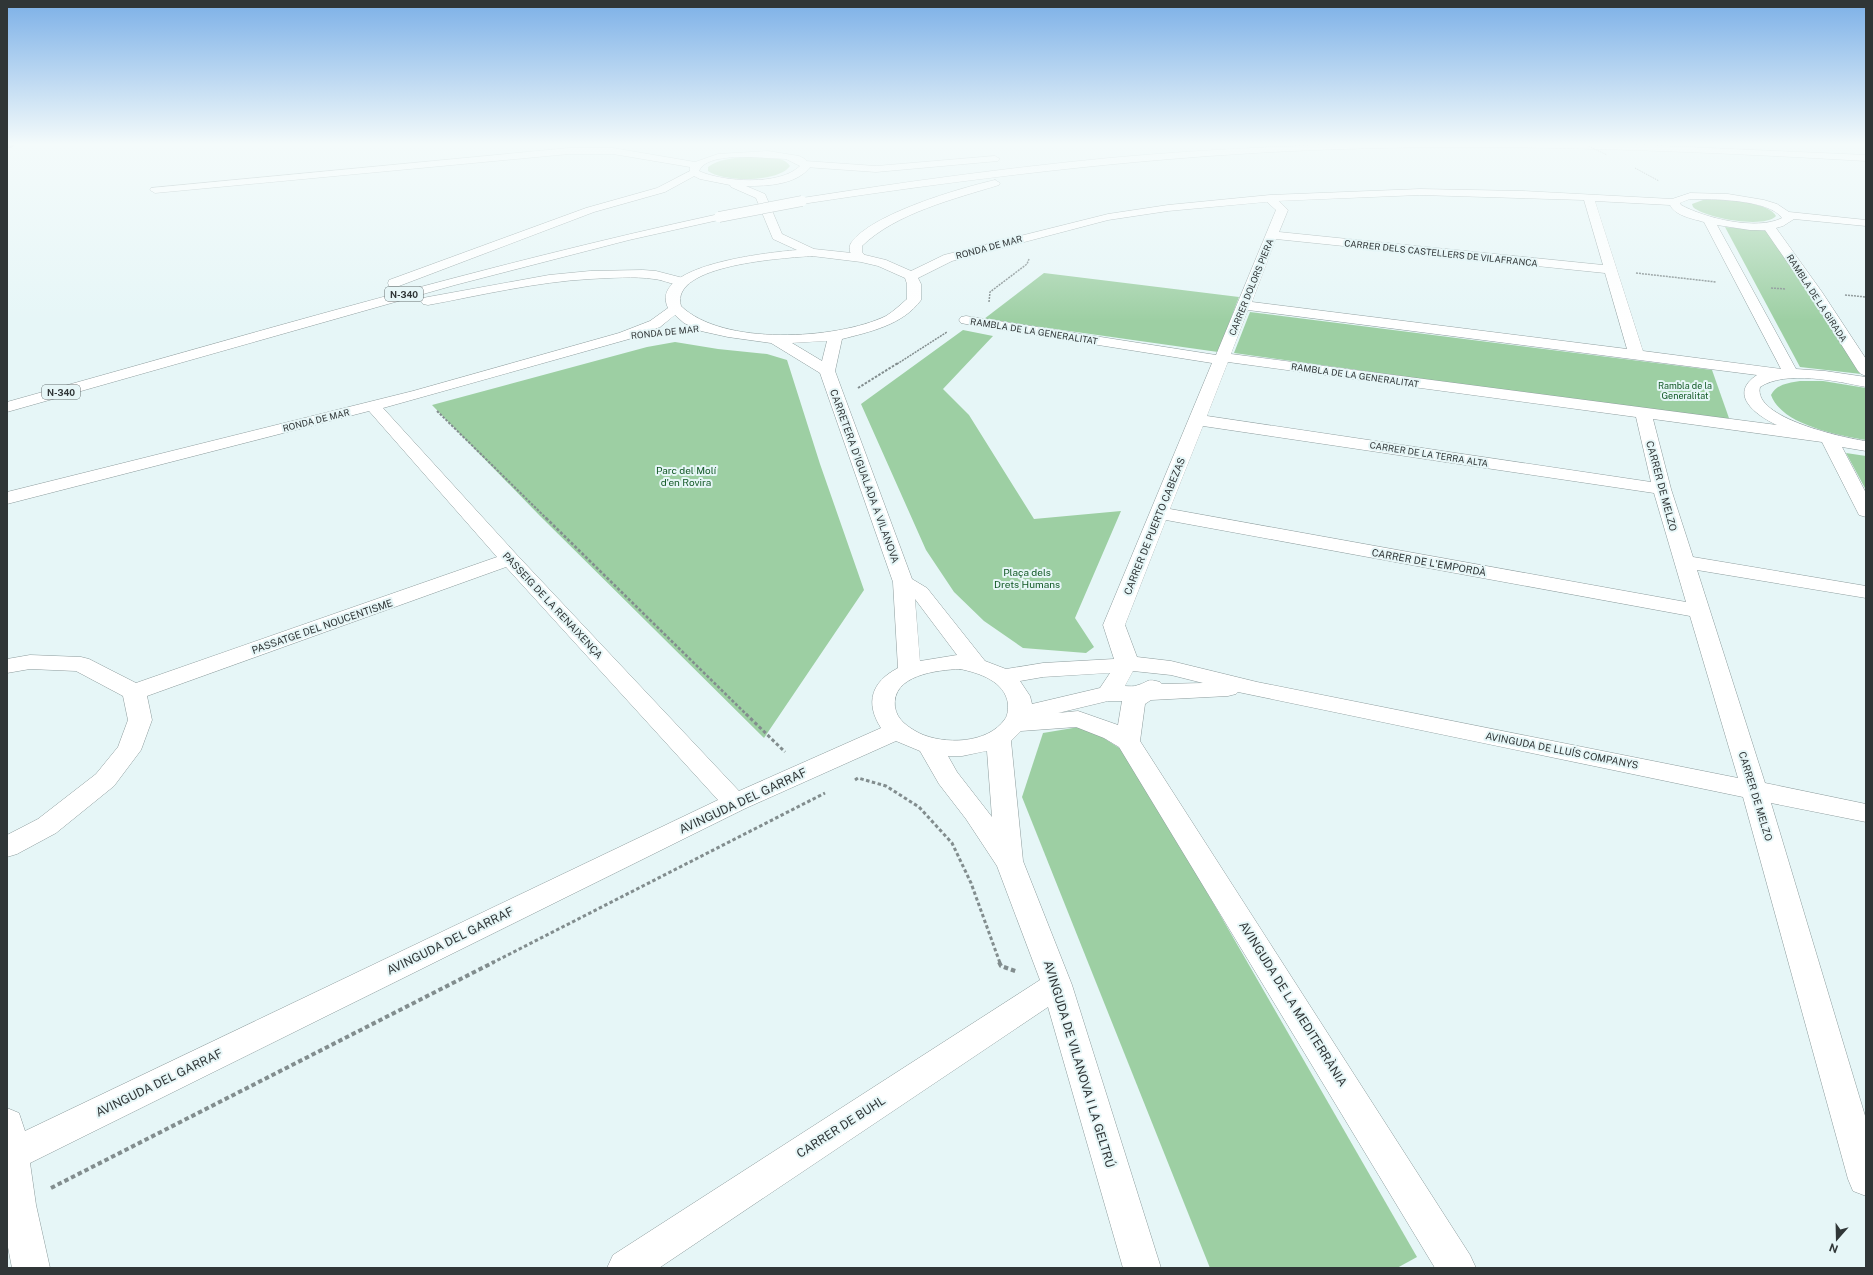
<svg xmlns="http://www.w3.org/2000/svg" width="1873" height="1275" font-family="'Public Sans',sans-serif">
<rect width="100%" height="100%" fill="#e6f6f7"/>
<g fill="#9dcfa3">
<path d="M747 157C759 157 783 154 790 166 778 183 723 182 708 171V167C719 159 733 158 747 157Z"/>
<path d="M1703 200C1719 199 1768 201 1776 216 1764 229 1705 218 1693 207L1692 204Z"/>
<path d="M1725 227 1767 231 1861 374 1800 367Z"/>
<path d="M1044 273 1239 297 1218 352 984 319Z"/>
<path d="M1250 312 1712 370 1730 421 1234 353Z"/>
<path d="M963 330 993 336 943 389 969 415 1034 519 1121 511 1075 618 1094 647 1086 653 1023 648 984 621 954 592 926 550 861 404Z"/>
<path d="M675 342 718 349 767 354 787 360 820 464 864 590 764 738 540 516 432 405 647 347Z"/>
<path d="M1800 381H1823L1866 388V440C1838 435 1782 425 1771 395 1777 384 1788 383 1800 381Z"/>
<path d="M1846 453 1866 456V490Z"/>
<path d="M1085 726 1127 753 1417 1257 1397 1268H1210L1022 797 1043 733Z"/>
</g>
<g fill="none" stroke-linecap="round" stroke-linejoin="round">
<path stroke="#6487b2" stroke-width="10" d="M7 143H10"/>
<defs>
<path id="minor" d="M569 148H613L695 162 718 154 768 151 799 156 805 159 811 166C797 185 768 186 746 186L765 194 782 234 814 249 861 254 886 260 911 271 944 255 1108 214 1168 205 1270 195 1420 189 1523 191 1672 199 1690 193 1728 194 1764 200 1777 204 1789 212 1866 220V226L1794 219 1783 226 1776 228 1822 292 1866 359V376L1861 374 1858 371 1808 292 1765 230H1750L1717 225 1796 369 1825 371 1866 377V387C1836 381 1786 370 1760 387 1752 418 1845 438 1866 441V451L1842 447 1866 493V517L1859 515 1857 511 1822 442 1653 419 1671 489 1693 557 1866 586V598L1697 570 1765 783 1866 804V822L1771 803 1866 1119V1196L1853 1191 1848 1179 1743 797 1238 692 1236 694 1228 696 1151 700 1145 704 1140 741 1470 1255 1476 1268H1435L1119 747 1104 738 1076 727 1021 731 1011 741 1023 861 1072 985 1161 1268H1123L1048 1007 659 1268H607L613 1255 1040 980 997 866 966 819 939 784 920 751 896 741 744 809 30 1163 36 1205 50 1268H12L7 1242V1108L19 1113 25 1131 718 800 506 567 147 696 152 720 141 750 114 786 56 833 17 854 7 857V835L38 819 96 774 118 747 128 720 123 696 76 671 30 669 7 673V659L30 655 81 657 89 659 136 683 497 557 369 411 7 504V492L413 391 619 333 650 321 668 308C647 264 774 252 797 250L773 239 756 198 731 187 730 185 700 179 690 174V167L613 154H569L155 193 150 190 151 188ZM751 157 786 159 800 166C780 186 723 182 699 171 705 156 738 157 751 157ZM1420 195 1584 200 1603 265 1279 232 1288 210 1279 201ZM1690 199C1711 199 1769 199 1782 218 1756 231 1705 218 1681 205L1680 203ZM1595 201 1670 205C1675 216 1694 219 1704 222L1781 369 1643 351ZM1267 202 1276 210 1216 355 966 316 961 317 959 320 961 323 966 324 1212 363 1103 625 1114 659 1043 663 1006 669 985 661 927 588 912 579 835 371 842 339C869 332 903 325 921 300V284L918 278 952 261 1108 220 1168 211ZM1276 239 1605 273 1627 349 1252 302ZM812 256 861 262 878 266 905 278 907 284V299C900 305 894 311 886 316 836 340 722 346 681 306 669 264 787 258 812 256ZM1248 310 1757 375C1728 394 1755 415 1777 425L1231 354ZM675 315 684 323 701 331 728 337 771 343 820 373 893 582 898 668C871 682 865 703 881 728L739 791 517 555 383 408 629 339 660 327ZM827 341 822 361 792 343ZM1228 362 1636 417 1651 482 1207 416ZM1203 426 1654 493 1686 602 1170 509ZM1166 520 1690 616 1738 778 1257 682 1171 661 1137 657 1125 625ZM915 599 957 655 920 661ZM960 669C979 673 1005 681 1008 704 1008 709 1008 715 1005 719 988 744 944 745 919 733 908 727 897 720 895 707 891 675 937 670 960 669ZM1133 671 1171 675 1203 683 1162 684 1160 682C1146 678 1149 682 1138 685 1134 687 1129 686 1125 686ZM1110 673 1100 688 1032 704 1030 696 1020 681 1043 677ZM1108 701H1122L1118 725 1078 711 1058 713ZM987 751 992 817 957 772 948 756H962Z"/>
<g id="highway">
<path d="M1375 143 1621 144 1866 155V161C1675 150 1484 142 1292 151 1128 159 965 179 802 204L797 201 802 198C904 182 1006 168 1109 158 1197 150 1286 146 1375 143Z"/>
<path d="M995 156 1000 159 998 161 876 172 805 167 800 164 805 161 876 166Z"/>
<path d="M694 169 699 172 698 174 665 192 594 212 399 286H389L388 283 389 280 586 208 657 188Z"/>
<path d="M995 180 1000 183 999 185C954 199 896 213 862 246V252L867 258 865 261H857L850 252C850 249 849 246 851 243 871 214 960 188 995 180Z"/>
<path d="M719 214 725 217 723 219 629 240 455 285 7 412V402C244 336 479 266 719 214Z"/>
<path d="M643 270 656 271 687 279 688 282 687 285C676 287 665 280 654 279 634 276 611 278 590 279 536 282 482 295 428 305L423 304 421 301 423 298 428 297 549 275 590 271Z"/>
</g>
</defs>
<use href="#minor" stroke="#8d9c9d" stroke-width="1"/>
<use href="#highway" stroke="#8d9c9d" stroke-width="1"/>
<path stroke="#828d8e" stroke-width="1" stroke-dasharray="1.5 1" stroke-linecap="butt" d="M1635 168 1659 181"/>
<g stroke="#828d8e" stroke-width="1.5" stroke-dasharray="2 1" stroke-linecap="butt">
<path d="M1636 273 1716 282"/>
<path d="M1771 288 1786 289"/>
<path d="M1845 295 1866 297"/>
<path d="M989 302 990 292 1027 264 1029 259"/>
<path d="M897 364 947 332"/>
</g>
<g stroke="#828d8e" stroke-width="2" stroke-dasharray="2.5 1.5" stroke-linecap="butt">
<path d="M858 388 898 363"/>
<path d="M437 411 547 519"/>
</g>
<path stroke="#828d8e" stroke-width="2.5" stroke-dasharray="3 2" stroke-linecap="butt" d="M546 518 747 715"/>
<g stroke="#828d8e" stroke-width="3" stroke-dasharray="3.5 2.5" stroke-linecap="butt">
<path d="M746 714 785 752"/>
<path d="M855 780 858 778 886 786 919 807 952 843 971 883 1000 963"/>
<path d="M492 963 825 793"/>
</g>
<g stroke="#828d8e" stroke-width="4" stroke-dasharray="4.5 3" stroke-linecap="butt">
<path d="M999 962 1001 966 1018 972"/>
<path d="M51 1188 494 962"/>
</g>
<use href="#minor" fill="#fff" fill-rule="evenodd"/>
<use href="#highway" fill="#fff" fill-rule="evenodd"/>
<defs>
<path id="highway-bridge" d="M719 217 802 201"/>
</defs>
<use href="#highway-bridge" stroke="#8d9c9d" stroke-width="11" stroke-linecap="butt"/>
<path stroke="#828d8e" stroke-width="1" stroke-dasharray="1.5 1" stroke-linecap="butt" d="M1582 143 1607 155"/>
<use href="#highway-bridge" stroke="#fff" stroke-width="10"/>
</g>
<linearGradient id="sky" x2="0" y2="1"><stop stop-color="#7cb0e7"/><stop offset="0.45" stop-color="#f4fbfb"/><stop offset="1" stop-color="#f4fbfb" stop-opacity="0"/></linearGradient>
<rect width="1873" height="321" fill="url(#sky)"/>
<g text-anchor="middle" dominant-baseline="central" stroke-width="4" stroke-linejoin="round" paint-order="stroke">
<g font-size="9" fill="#303637" stroke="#e6f6f7">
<text transform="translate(989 247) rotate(-15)">RONDA DE MAR</text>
<text transform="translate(1441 253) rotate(6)">CARRER DELS CASTELLERS DE VILAFRANCA</text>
<text transform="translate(1251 287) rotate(-68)">CARRER DOLORS PIERA</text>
<text transform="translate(1817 298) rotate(57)">RAMBLA DE LA GIRADA</text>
<text transform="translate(1034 331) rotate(9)">RAMBLA DE LA GENERALITAT</text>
<text transform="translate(665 332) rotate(-6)">RONDA DE MAR</text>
<text transform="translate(1355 375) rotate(8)">RAMBLA DE LA GENERALITAT</text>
<text transform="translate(316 420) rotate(-14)">RONDA DE MAR</text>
<text transform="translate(1429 454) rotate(9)">CARRER DE LA TERRA ALTA</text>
</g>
<g fill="#e6f6f7" stroke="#677071" stroke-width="1">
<rect x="385" y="287" width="38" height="14" rx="3"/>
<rect x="42" y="385" width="38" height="14" rx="3"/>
</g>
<g font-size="9" font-weight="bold" fill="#303637">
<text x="404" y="294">N-340</text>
<text x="61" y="392">N-340</text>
</g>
<g font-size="9" fill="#125825" stroke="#e6f6f7">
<text x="1685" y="385">Rambla de la<tspan x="1685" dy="10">Generalitat</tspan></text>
</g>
<g font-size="10" fill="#125825" stroke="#e6f6f7">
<text x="686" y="470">Parc del Molí<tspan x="686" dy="12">d'en Rovira</tspan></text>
<text x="1027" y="572">Plaça dels<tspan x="1027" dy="12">Drets Humans</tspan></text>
</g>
<g font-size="10" fill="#303637" stroke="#e6f6f7">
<text transform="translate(865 476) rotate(70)">CARRETERA D'IGUALADA A VILANOVA</text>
<text transform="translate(1662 486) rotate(75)">CARRER DE MELZO</text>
<text transform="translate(1154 526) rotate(-68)">CARRER DE PUERTO CABEZAS</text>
<text transform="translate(1429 562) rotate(10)">CARRER DE L'EMPORDÀ</text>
<text transform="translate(553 605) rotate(47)">PASSEIG DE LA RENAIXENÇA</text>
<text transform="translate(322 626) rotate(-19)">PASSATGE DEL NOUCENTISME</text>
<text transform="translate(1562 750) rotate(11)">AVINGUDA DE LLUÍS COMPANYS</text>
<text transform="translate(1756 796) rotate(73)">CARRER DE MELZO</text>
</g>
<g font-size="12" fill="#303637" stroke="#e6f6f7">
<text transform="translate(743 801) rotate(-25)">AVINGUDA DEL GARRAF</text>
<text transform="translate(450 941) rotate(-26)">AVINGUDA DEL GARRAF</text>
<text transform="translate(1293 1004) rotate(58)">AVINGUDA DE LA MEDITERRÀNIA</text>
<text transform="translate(1079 1064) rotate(73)">AVINGUDA DE VILANOVA I LA GELTRÚ</text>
<text transform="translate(159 1083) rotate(-26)">AVINGUDA DEL GARRAF</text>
<text transform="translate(841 1127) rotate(-33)">CARRER DE BUHL</text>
</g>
</g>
<rect width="1873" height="1275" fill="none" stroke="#303637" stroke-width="16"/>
<g transform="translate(1837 1239) rotate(200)" stroke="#e6f6f7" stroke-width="3" paint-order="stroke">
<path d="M0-3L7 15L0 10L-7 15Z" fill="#303637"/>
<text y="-6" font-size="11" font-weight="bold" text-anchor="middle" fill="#303637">N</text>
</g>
</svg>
